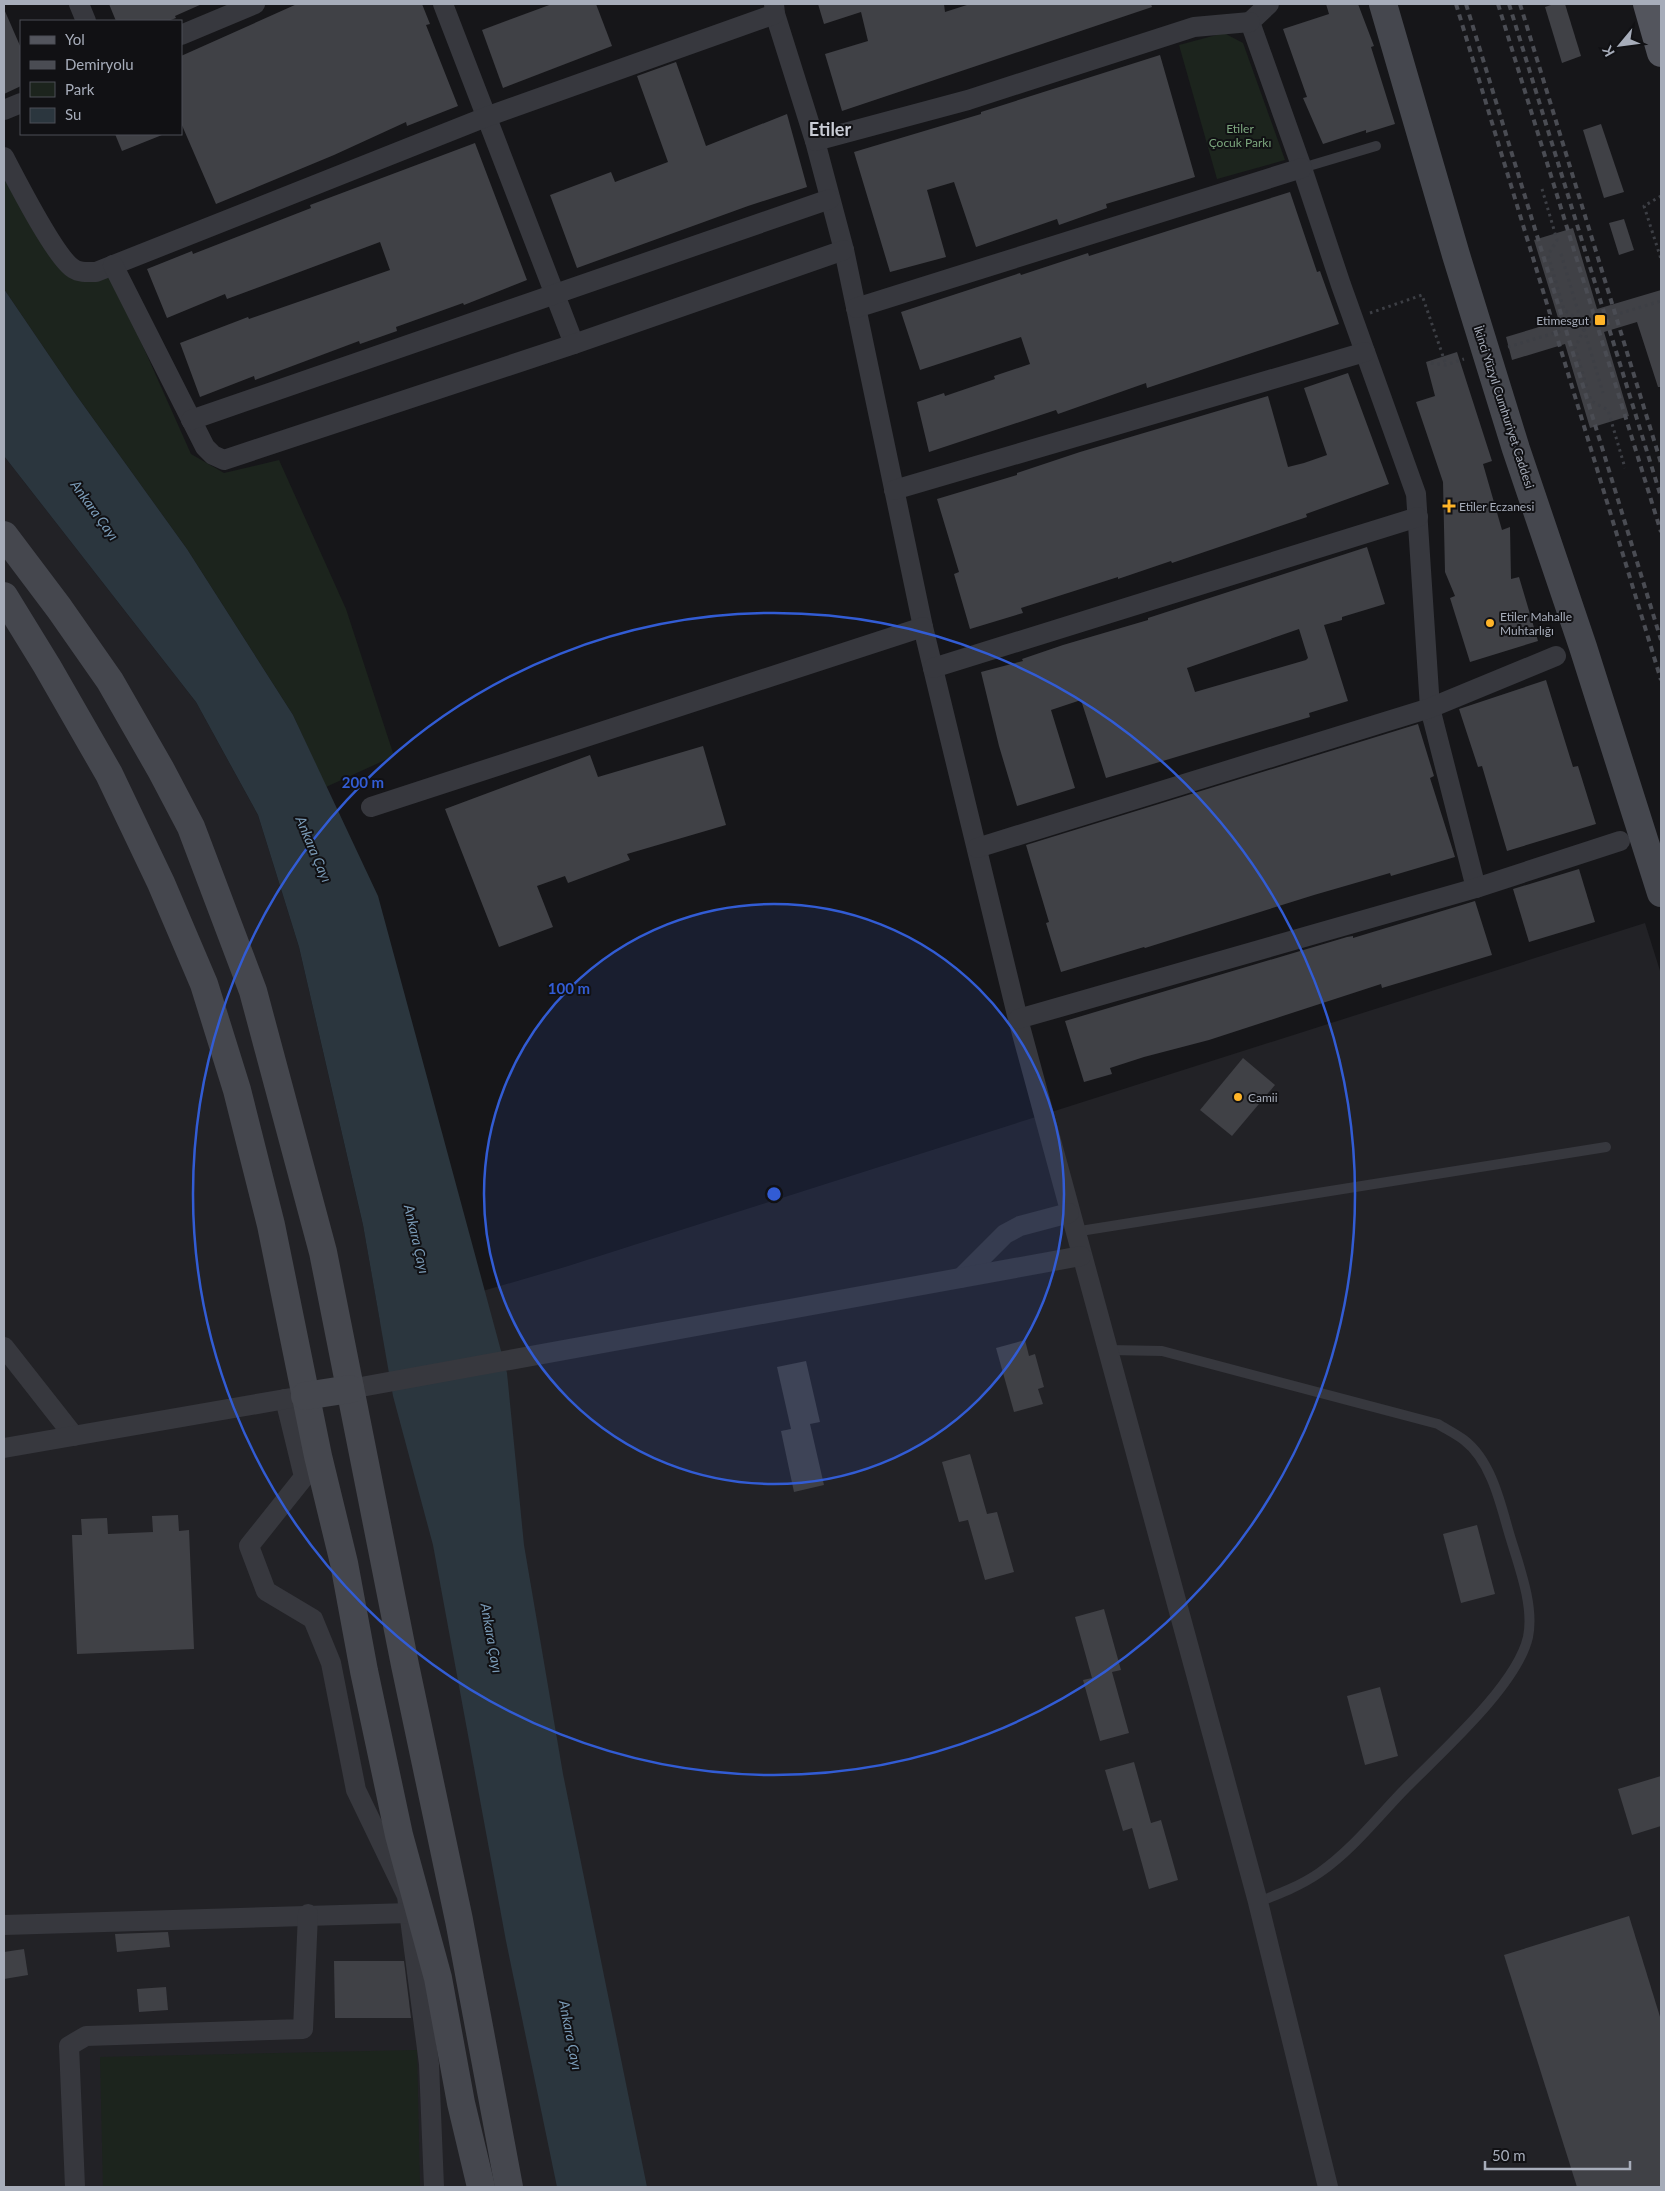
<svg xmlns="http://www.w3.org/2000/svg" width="1665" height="2191" font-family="Lato,sans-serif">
<rect width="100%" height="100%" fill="#161619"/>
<path fill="#222226" d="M4 456 196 702 258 815 299 947 363 1225 380 1321 565 1267 1645 923 1661 974V2187H4Z"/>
<g fill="#1c241d">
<path d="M1224 33 1243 43 1285 160 1217 179 1179 45Z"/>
<path d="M4 178 66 266 113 279 191 454 224 473 279 460 346 609 394 756 326 787 293 715 187 549 74 392 4 289Z"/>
<path d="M417 2050 420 2187H103L100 2057Z"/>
</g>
<path fill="#2b363e" d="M4 289 74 392 187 549 293 715 378 896 507 1373 524 1545 563 1774 647 2187H557L506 1941 433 1545 393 1396 363 1225 299 947 258 815 196 702 4 456Z"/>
<g fill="#404146" fill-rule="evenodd">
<path d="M109 4H202L175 16 176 18 168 21H116Z"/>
<path d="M297 4H422L430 24 426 25 458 106 407 126 406 122 334 155 216 204 181 123V56Z"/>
<path d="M552 4H596L612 46 503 88 482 30Z"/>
<path d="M818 4H944L945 12 970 4H1151L1152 7 842 111 825 54 868 41 861 12 824 24Z"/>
<path d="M1326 4H1358L1374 46 1371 47 1395 124 1366 133V130L1323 144 1303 98 1307 97 1283 29 1329 14Z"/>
<path d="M1554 4H1565L1581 56 1562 63 1545 7Z"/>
<path d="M4 9 21 48V86L4 94Z"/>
<path d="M1160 55 1195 177 1106 204 1107 208 1059 225 1057 219 976 247 954 182 927 190 946 257 890 272 854 152 981 114V112Z"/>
<path d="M676 62 706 146 787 114 807 187 748 206 577 268 550 195 611 172 615 182 668 162 637 76Z"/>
<path d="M1601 124 1624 192 1604 198 1583 130Z"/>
<path d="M115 134H162V135L122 151Z"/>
<path d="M475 143 527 280 464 305 463 303 396 327 397 331 360 344 359 341 255 380 254 376 200 397 180 343 248 317 249 319 390 270 380 242 227 299 225 294 167 318 147 269 192 251 193 254 311 208 310 205Z"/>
<path d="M1290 192 1317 272 1320 271 1339 324 1147 388 1146 383 1058 414 1056 410 929 452 917 402 944 393 945 396 995 379 994 376 1030 364 1021 337 920 370 901 312 1020 273 1021 275 1088 253 1089 256Z"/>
<path d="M1624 219 1634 250 1619 255 1609 223Z"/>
<path d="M1573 228 1597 309 1661 290V387H1658L1637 322 1604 332 1629 416 1590 428 1565 344 1512 360 1506 337 1559 321 1534 240Z"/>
<path d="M1457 352 1492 461 1483 464 1502 530 1510 527 1511 579 1519 577 1538 641 1470 662 1450 598 1455 596 1445 572 1443 482 1416 402 1435 396 1426 362Z"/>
<path d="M1348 373 1389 484 1306 514 1307 517 1172 563 1171 561 1118 579V577L1021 608 1023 613 970 629 954 574 959 572 937 499 1017 475V473L1080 452 1268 396 1288 467 1304 463 1327 455 1304 388Z"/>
<path d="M1367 547 1385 604 1342 617V620L1324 625 1348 701 1309 713 1310 717 1106 778 1081 700 1051 710 1075 788 1017 806 999 746 981 672 1023 661 1022 659 1063 645 1148 620V618ZM1299 629 1308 658 1306 660 1195 692 1187 668Z"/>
<path d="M1546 680 1573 767 1578 766 1596 824 1507 851 1482 766 1478 767 1459 709Z"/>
<path d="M1418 724 1434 776 1430 778 1455 857 1391 876 1390 873 1314 895 1145 948 1144 947 1061 972 1046 923 1049 922 1026 845Z"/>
<path d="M703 746 726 825 627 854 630 860 568 883 565 876 537 886 553 927 499 947 445 809 590 755 598 777Z"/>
<path d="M1579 869 1595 922 1529 942 1513 889Z"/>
<path d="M1475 901 1492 955 1382 988 1381 984 1209 1040 1144 1057 1110 1068 1112 1074 1084 1082 1065 1021 1347 937 1353 936V938Z"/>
<path d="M1243 1058 1275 1085 1232 1136 1200 1110Z"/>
<path d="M1025 1340 1029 1356 1035 1354 1044 1387 1038 1389 1043 1404 1014 1412 996 1348Z"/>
<path d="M806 1361 820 1422 810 1424 824 1485 794 1492 781 1431 791 1429 777 1367Z"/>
<path d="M970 1454 987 1514 997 1512 1014 1572 985 1580 968 1520 959 1522 942 1462Z"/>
<path d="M178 1515 179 1531 189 1530 194 1649 77 1654 72 1535H82L81 1519 107 1518 108 1534 153 1532 152 1516Z"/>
<path d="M1477 1525 1495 1594 1461 1603 1443 1534Z"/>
<path d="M1104 1609 1121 1670 1112 1672 1129 1733 1100 1741 1083 1680 1092 1678 1075 1617Z"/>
<path d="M1380 1687 1398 1756 1365 1765 1347 1696Z"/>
<path d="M1134 1762 1151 1823 1161 1820 1178 1880 1149 1889 1132 1828 1123 1831 1105 1770Z"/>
<path d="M1661 1776V1826L1632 1835 1618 1789Z"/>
<path d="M1629 1916 1661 2020V2187H1577L1504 1955Z"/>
<path d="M168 1932 170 1947 117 1952 115 1934Z"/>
<path d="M24 1949 28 1975 4 1979V1952Z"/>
<path d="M334 1961H404L411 2018H335Z"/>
<path d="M166 1987 168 2010 139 2012 137 1989Z"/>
</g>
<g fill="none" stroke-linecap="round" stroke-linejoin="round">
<g stroke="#3d3f45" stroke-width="3" stroke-dasharray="2.5 4" stroke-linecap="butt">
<path d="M1542 189 1557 240 1548 255 1564 310 1581 321"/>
<path d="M1661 196 1644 206 1661 259"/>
<path d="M1561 254 1581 321"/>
<path d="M1370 313 1422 295 1446 365"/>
<path d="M1584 329 1575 348 1591 401 1608 410 1625 468"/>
<path d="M1584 329 1603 393"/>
<path d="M1508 347 1661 301"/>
<path d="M1431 363 1446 365 1464 359"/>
</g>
<g stroke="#37383e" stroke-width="10">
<path d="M1302 168 1376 146"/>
<path d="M1074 1232 1606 1147"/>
<path d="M1109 1350 1162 1351 1438 1424C1446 1429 1456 1434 1464 1440 1489 1459 1499 1497 1507 1526 1516 1559 1535 1603 1528 1637 1517 1686 1439 1754 1403 1791 1376 1819 1351 1851 1319 1873 1300 1886 1279 1894 1258 1902"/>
</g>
<g stroke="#37383e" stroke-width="20">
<path d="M79 4 86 21"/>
<path d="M443 4 574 344"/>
<path d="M774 4 775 14 815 141 844 250 923 627 1018 1019 1258 1902 1328 2187"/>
<path d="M1269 4 1250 22 1302 168 1341 285 1416 494 1430 708 1476 888"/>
<path d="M181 35 255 4"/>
<path d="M4 110 21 103"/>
<path d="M815 141 968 100 1194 27 1250 22"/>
<path d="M4 157C15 178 56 259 74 269 80 273 89 272 96 272L486 117 775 14"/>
<path d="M113 265 205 447 213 455 224 460 574 344 844 250"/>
<path d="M856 308 1302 168"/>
<path d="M191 420 830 199"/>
<path d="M894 490 1365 352"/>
<path d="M933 668 1418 517"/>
<path d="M371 807 923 627"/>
<path d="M977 848 1430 708 1556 656"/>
<path d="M1018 1019 1476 888 1620 841"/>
<path d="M961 1278 1005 1234 1020 1226 1069 1213"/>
<path d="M4 1347 74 1436"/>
<path d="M350 1389 1081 1256"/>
<path d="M285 1399 304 1477 249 1546 266 1591 313 1619 331 1663 356 1790 407 1896 429 2064 434 2187"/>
<path d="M4 1448 297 1397"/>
<path d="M4 1925 410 1913"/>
<path d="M75 2187 69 2046 86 2036 303 2029 308 1914"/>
</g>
<g stroke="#45474e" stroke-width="28">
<path d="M1383 4 1456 255 1516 449 1583 647 1661 893"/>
<path d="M4 535 59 608 110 681 161 770 191 827 253 991 323 1252 405 1665 459 1920 509 2187"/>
<path d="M4 596 47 666 109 774 161 883 204 984 237 1090 271 1225 318 1456 344 1563 364 1671 399 1835 438 1978 461 2103 481 2187"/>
<path d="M305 1396 350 1389"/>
</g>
<path stroke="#53555d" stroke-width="28" d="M1647 4 1661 53"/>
<g stroke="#4a4c53" stroke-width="4" stroke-dasharray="6 5" stroke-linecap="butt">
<path d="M1456 4 1661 680"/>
<path d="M1466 4 1661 640"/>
<path d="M1498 4 1661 532"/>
<path d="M1509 4 1661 497"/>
<path d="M1520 4 1661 463"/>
</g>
</g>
<circle cx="774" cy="1194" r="290" fill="#325cd4" fill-opacity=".12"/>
<g fill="none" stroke="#325cd4" stroke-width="2.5">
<circle cx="774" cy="1194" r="290"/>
<circle cx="774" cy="1194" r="581"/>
</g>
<g fill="#ffb428" stroke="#111114" stroke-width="2">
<rect x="1594" y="314" width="12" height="12" rx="2.5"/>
<path d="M1446.5 498.5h5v5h5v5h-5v5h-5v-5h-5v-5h5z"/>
<circle cx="1490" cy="623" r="5"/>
<circle cx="1238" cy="1097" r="5"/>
</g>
<g text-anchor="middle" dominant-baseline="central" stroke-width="4" stroke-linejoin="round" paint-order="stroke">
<g font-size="12" fill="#7ca77e" stroke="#111114">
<text x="1240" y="128">Etiler<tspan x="1240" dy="14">Çocuk Parkı</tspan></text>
</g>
<g font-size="12" fill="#a7adba" stroke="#111114" text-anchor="start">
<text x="1589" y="320" text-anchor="end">Etimesgut</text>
<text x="1459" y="506">Etiler Eczanesi</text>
<text x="1500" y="616">Etiler Mahalle<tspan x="1500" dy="14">Muhtarlığı</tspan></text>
<text x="1248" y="1097">Camii</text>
</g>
<g font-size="12" fill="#a7adba" stroke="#111114">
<text transform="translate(1504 407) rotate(72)">İkinci Yüzyıl Cumhuriyet Caddesi</text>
</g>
<g font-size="14" font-style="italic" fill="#7b9cb8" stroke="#111114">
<text transform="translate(95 510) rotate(54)">Ankara Çayı</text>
<text transform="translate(314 849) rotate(67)">Ankara Çayı</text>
<text transform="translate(417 1239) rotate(77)">Ankara Çayı</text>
<text transform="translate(492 1638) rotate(80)">Ankara Çayı</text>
<text transform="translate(571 2035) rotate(79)">Ankara Çayı</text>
</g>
<g font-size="18" font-weight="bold" fill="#c9ccd5" stroke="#111114">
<text x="830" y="129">Etiler</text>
</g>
</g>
<circle cx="774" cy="1194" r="8" fill="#325cd4" stroke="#111114" stroke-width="2.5"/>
<g font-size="15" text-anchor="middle" font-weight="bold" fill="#325cd4" stroke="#111114" stroke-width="4" stroke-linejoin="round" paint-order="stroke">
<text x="363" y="788">200 m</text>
<text x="569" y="994">100 m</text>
</g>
<rect width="1665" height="2191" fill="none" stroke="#a7adba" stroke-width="10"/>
<rect x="20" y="20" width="162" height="115" fill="#111114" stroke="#4d4f56"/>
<rect x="30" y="36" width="25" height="8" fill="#53555d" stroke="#4d4f56"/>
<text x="65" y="45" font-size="15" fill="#a7adba">Yol</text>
<rect x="30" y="61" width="25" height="8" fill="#4a4c53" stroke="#4d4f56"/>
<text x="65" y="70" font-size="15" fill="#a7adba">Demiryolu</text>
<rect x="30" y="82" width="25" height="15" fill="#1c241d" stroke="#4d4f56"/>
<text x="65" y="95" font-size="15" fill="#a7adba">Park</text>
<rect x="30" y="108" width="25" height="15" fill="#2b363e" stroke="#4d4f56"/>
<text x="65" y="120" font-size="15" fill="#a7adba">Su</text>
<g transform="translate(1620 45) rotate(241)" stroke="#111114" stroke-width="4" paint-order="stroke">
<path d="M0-4L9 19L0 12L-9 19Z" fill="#a7adba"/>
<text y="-8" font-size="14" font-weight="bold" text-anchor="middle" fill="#a7adba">K</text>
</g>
<path d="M1485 2161v8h145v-8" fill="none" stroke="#a7adba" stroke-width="2.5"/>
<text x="1492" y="2161" font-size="15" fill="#a7adba" stroke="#111114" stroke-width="4" paint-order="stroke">50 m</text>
</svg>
